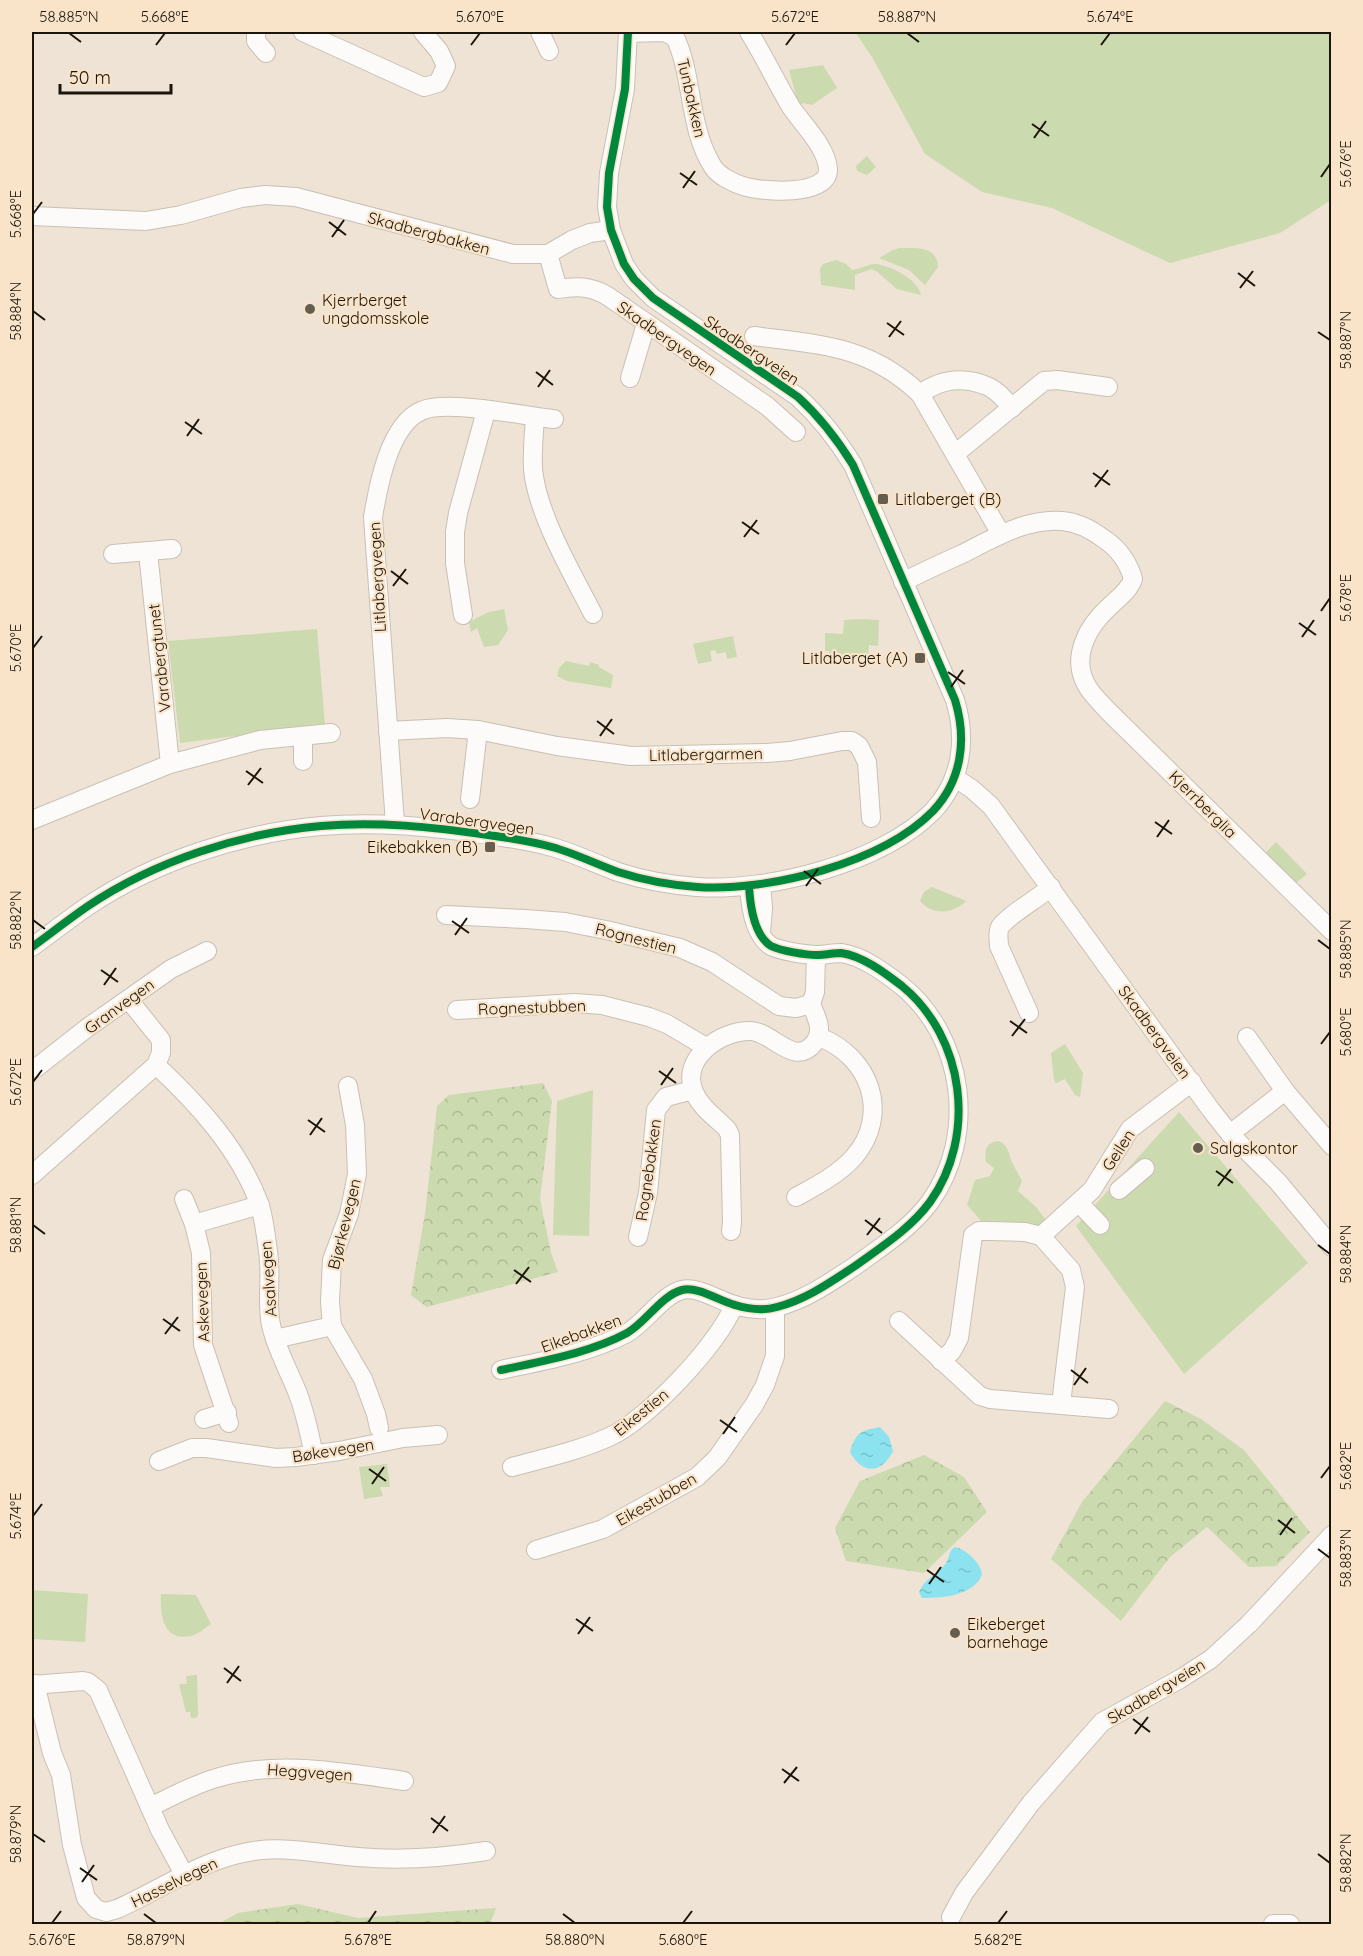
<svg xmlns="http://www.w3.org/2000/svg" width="1363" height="1956" font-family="Quicksand,sans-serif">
<defs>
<pattern id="forest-crowns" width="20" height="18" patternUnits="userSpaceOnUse" patternTransform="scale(1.5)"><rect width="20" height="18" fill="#ccdaaf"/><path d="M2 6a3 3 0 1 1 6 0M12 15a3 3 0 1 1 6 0" fill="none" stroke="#afba95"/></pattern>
<pattern id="water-ripples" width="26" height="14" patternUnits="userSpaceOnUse" patternTransform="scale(1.5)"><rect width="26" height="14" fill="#8ce3ef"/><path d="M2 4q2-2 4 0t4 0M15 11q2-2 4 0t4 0" fill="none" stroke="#78c2cc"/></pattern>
</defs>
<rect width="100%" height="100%" fill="#eee3d4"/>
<g fill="#ccdaaf">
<path d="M855 32H1331V200L1280 233 1170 263 1052 208 982 192 925 154 872 57Z"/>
<path d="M823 65 837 88 812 105 803 103 798 107 794 101 796 96 789 70Z"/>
<path d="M867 156 876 167 867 175 857 171 856 166Z"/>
<path d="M900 248C917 248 937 246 938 267L925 285 909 270 879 258 893 250Z"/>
<path d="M836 260 846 264 852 270C859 269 869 264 875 264 890 265 919 280 921 295L897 289 876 271 871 269 855 275V290L821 285 820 269 823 264Z"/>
<path d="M504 609 508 630 498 645 484 647 477 628 471 632 469 622 489 612Z"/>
<path d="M861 619 879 620 878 646 869 645 868 659 829 656V651H825V633L843 634 844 620Z"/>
<path d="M317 629 325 725 180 743 168 641Z"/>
<path d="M733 636 737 657 727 659 726 652 717 654 715 650 710 651 712 661 698 664 693 644Z"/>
<path d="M566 661 589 666 590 662 599 665V667L613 675 611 688 567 681 557 676 559 668Z"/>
<path d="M1276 842 1307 874 1292 886 1262 856Z"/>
<path d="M932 887 966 901C953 914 933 916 920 901L924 892Z"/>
<path d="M1065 1044 1083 1073 1080 1097 1075 1095 1065 1079 1056 1083 1054 1080 1051 1053Z"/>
<path d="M593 1090 589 1236 553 1235 557 1101Z"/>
<path d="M1179 1112 1308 1263 1184 1374 1076 1226Z"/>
<path d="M999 1141C1010 1147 1008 1153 1012 1162 1015 1169 1019 1175 1022 1181L1018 1191 1037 1208 1045 1219 1039 1225H989L982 1222 967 1205 975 1180 990 1176 994 1168 986 1162C984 1150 986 1142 999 1141Z"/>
<path d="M387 1464 390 1487H380L383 1496 364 1499 359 1467Z"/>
<path d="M32 1590 88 1594 85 1642 32 1639Z"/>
<path d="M161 1594 196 1595 211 1624C205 1628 197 1635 191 1636 162 1642 160 1613 161 1594Z"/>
<path d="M197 1675 198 1715 196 1718H191L190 1712H186L179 1684H187L186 1676Z"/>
</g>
<g fill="url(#forest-crowns)">
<path d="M543 1083 552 1101 540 1199 551 1253 558 1272 427 1307 411 1295 425 1214 437 1106 449 1095Z"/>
<path d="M1165 1401 1201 1419 1244 1450 1310 1532 1276 1566 1249 1567 1207 1527 1170 1557 1121 1621 1051 1559 1082 1502Z"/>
<path d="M924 1455 964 1477 987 1512 924 1573 846 1561 835 1528 860 1481Z"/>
<path d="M298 1904 358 1918 496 1908 490 1924H218L238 1913Z"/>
</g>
<g fill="url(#water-ripples)">
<path d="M880 1427 889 1437 893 1451C882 1474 862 1475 850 1452 856 1432 860 1431 880 1427Z"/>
<path d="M955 1547C966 1549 982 1564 982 1575 972 1596 943 1598 922 1598L919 1592C924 1579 938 1574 946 1563 950 1557 948 1551 955 1547Z"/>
</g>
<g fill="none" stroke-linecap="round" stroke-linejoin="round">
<defs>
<g id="minor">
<path d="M256 32V41L266 53"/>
<path d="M303 32 424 87 438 83 446 66 439 51 423 32"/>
<path d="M540 32 549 51"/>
<path d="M628 33 664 32 675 37C694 78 688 128 713 167 719 176 733 183 743 186 761 192 829 197 828 169 826 146 803 125 791 107 776 82 764 56 749 32"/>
<path d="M32 216 146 221 181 215 241 198 265 195 296 197 513 254H548L572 240 590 233 611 230"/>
<path d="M548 254 558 289C576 286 589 286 606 295L767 406 796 432"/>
<path d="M754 336C820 345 869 345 920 394L1001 534"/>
<path d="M630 378 646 324"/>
<path d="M920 394C941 379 962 376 987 386 997 390 1005 400 1012 408"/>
<path d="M535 417C534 434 532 452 533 469 537 514 572 573 593 614"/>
<path d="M955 454 1044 381 1057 380 1108 387"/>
<path d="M148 552 170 764"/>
<path d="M113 554 172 549"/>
<path d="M903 582C922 572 942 563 962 554 992 539 1026 518 1062 521 1077 522 1092 530 1104 539 1119 549 1128 561 1133 579 1129 591 1118 598 1109 607 1088 626 1070 657 1087 686 1092 695 1101 703 1108 711L1332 931"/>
<path d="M463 615 455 563V532L458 513 486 411"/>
<path d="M388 731 447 728 478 730 557 746 631 756 767 753 790 751 842 741H852L859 746 867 762 871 818"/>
<path d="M303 736V761"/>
<path d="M954 777 972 789 991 806 1211 1110 1230 1134 1278 1182 1332 1247"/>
<path d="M470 799 478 730"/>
<path d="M32 820 170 764 260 740 331 733"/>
<path d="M395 824 373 517C378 487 389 425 421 411 446 399 523 416 554 419"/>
<path d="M446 915 525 919 565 922 606 930 680 948 712 962 779 1006 796 1008 811 1004"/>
<path d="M761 932 763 908 761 884"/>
<path d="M32 947C50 934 69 919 88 906 155 861 241 833 321 826 377 821 433 827 488 835 510 838 531 841 552 847 574 853 596 864 618 872 643 880 670 885 697 887 768 892 882 863 933 811 962 780 967 739 955 700L853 465C837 439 821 418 798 397L653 298 634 279 624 264 611 230 607 207 609 173 625 89 628 32"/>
<path d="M457 1010 575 1003 602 1005 649 1017 667 1024 706 1047"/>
<path d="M1029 1013 999 946C999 940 997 933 1000 927 1008 915 1039 898 1051 887"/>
<path d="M1247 1037 1285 1091 1332 1146"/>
<path d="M156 1065C197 1103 239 1149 259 1203 264 1217 266 1236 268 1252 272 1276 266 1301 271 1325 276 1348 287 1367 296 1389 305 1410 309 1432 314 1455"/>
<path d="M36 1068 87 1028 171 969 207 951"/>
<path d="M348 1086 355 1125 357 1174 349 1214 332 1260 330 1302 332 1326 363 1379 376 1414 379 1428"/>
<path d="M1230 1134 1285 1091"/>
<path d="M32 1175 156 1065 161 1053V1040L129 1000"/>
<path d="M1119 1190 1145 1168"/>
<path d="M796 1197C816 1186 839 1174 854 1157 891 1114 870 1056 819 1037"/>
<path d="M184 1199 194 1224"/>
<path d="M1079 1203 1100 1225"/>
<path d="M731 1231 732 1222 730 1135 727 1129C715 1117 701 1108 694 1092 680 1058 721 1030 751 1031 773 1032 795 1069 815 1042 824 1030 816 1016 811 1004L815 992 816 955"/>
<path d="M1041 1236 1092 1190 1130 1129 1192 1082"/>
<path d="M638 1237 648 1193 656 1110 666 1097 693 1090"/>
<path d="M899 1321 980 1396 990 1399 1109 1409"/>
<path d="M275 1339 332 1326"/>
<path d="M941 1361 952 1351 959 1338 973 1235 979 1231H990L1025 1232 1041 1236 1071 1270 1075 1287 1061 1404"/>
<path d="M501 1370C542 1361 590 1353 627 1333 645 1323 662 1295 682 1290 698 1286 719 1301 735 1305 748 1309 763 1311 777 1307 807 1299 829 1283 855 1266 881 1247 910 1229 930 1202 977 1136 965 1038 902 986 885 973 863 956 841 953 833 953 825 955 817 955 806 955 781 951 771 946 754 935 750 904 749 886"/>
<path d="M204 1419 227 1412"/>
<path d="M229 1423 203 1345 201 1253 194 1224 260 1205"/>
<path d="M159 1461 192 1448H206L276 1458 296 1457 339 1451 403 1438 438 1435"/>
<path d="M512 1467C545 1458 578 1451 609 1437 647 1420 719 1344 734 1305"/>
<path d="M536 1550 603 1529 697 1477 717 1458 754 1405 765 1385 775 1356V1308"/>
<path d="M35 1684 52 1753 61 1775 72 1845 86 1898 96 1909 106 1912 117 1909C158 1891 199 1862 243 1853 281 1844 319 1854 358 1857 402 1861 442 1858 486 1851"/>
<path d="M32 1685 83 1681 88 1682 98 1690 160 1830 185 1876"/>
<path d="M150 1807C171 1797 191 1786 213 1779 275 1759 341 1772 404 1781"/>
<path d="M951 1917 964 1893 1031 1803 1102 1722 1180 1679 1211 1659 1249 1624 1332 1535"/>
<path d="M1273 1924H1290"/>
</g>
</defs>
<use href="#minor" stroke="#c9c0b4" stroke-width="20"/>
<use href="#minor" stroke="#fcfbf9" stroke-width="18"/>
<defs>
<g id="cycleway">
<path d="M32 947C50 934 69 919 88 906 155 861 241 833 321 826 377 821 433 827 488 835 510 838 531 841 552 847 574 853 596 864 618 872 643 880 670 885 697 887 768 892 882 863 933 811 962 780 967 739 955 700L853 465C837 439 821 418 798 397L653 298 634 279 624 264 611 230 607 207 609 173 625 89 628 32"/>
<path d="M501 1370C542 1361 590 1353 627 1333 645 1323 662 1295 682 1290 698 1286 719 1301 735 1305 748 1309 763 1311 777 1307 807 1299 829 1283 855 1266 881 1247 910 1229 930 1202 977 1136 965 1038 902 986 885 973 863 956 841 953 833 953 825 955 817 955 806 955 781 951 771 946 754 935 750 904 749 886"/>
</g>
</defs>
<use href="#cycleway" stroke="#f9e4c9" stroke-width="11"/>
<use href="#cycleway" stroke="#00873e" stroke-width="8"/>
</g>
<path fill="none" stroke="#1c150b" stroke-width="2" d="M69 33 81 42M907 33 919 42M156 45 165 33M471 45 480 33M786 45 795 33M1101 45 1110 33M1032 124 1049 136M1034 138 1046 121M680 173 697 185M1321 177 1330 164M683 188 695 171M33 214 42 202M329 222 346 235M332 237 344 220M1238 273 1255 286M1240 288 1253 271M33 311 45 320M887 323 904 335M1318 332 1330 340M889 337 901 321M536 372 553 385M538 387 550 370M185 422 202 434M187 436 199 419M1093 473 1110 485M1095 487 1108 470M742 522 759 534M744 537 757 520M391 571 408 584M393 586 406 569M1321 611 1330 598M1299 623 1316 635M1302 637 1314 620M33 648 42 636M948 672 965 684M951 687 963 670M597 721 614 734M600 736 612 719M246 771 263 783M248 785 261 768M1155 822 1172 834M1157 837 1169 820M804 871 821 884M806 886 818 869M33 920 45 929M452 921 469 933M455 935 467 918M1318 940 1330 949M101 970 118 982M104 985 116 968M1010 1021 1027 1033M1012 1036 1025 1019M1321 1044 1330 1032M659 1071 676 1083M33 1082 42 1070M661 1085 673 1068M308 1120 325 1132M310 1135 322 1118M1216 1171 1233 1183M1218 1186 1231 1169M865 1220 882 1233M33 1225 45 1234M867 1235 880 1218M1318 1245 1330 1254M514 1270 531 1282M516 1284 529 1267M163 1319 180 1331M165 1334 178 1317M1071 1370 1088 1383M1074 1385 1086 1368M720 1420 737 1432M723 1434 735 1417M369 1469 386 1481M1321 1478 1330 1466M372 1484 384 1467M33 1516 42 1504M1278 1520 1295 1533M1280 1535 1292 1518M1318 1549 1330 1558M927 1570 944 1582M929 1584 941 1567M576 1619 593 1631M578 1634 590 1617M224 1668 241 1681M227 1683 239 1666M1133 1719 1150 1732M1135 1734 1148 1717M782 1769 799 1781M784 1783 797 1767M431 1818 448 1831M433 1833 445 1816M33 1834 45 1842M1318 1854 1330 1863M80 1868 97 1880M82 1882 94 1865M144 1914 156 1923M563 1914 575 1923M52 1923 61 1911M368 1923 376 1911M683 1923 692 1911M998 1923 1007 1911"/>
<g fill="#665d51" stroke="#f9e4c9" stroke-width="2">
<circle cx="310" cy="309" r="6"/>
<rect x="877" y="493" width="12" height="12" rx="3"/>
<rect x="914" y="652" width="12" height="12" rx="3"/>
<rect x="484" y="841" width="12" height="12" rx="3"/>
<circle cx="1198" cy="1148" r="6"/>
<circle cx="955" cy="1633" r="6"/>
</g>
<g text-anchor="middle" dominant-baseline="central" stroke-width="4.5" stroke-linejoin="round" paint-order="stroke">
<g font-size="16" fill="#1c150b" stroke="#f9e4c9">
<text transform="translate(692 98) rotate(77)">Tunbakken</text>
<text transform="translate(429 233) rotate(15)">Skadbergbakken</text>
<text transform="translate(667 338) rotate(35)">Skadbergvegen</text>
<text transform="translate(752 350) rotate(34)">Skadbergveien</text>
<text transform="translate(377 577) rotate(-93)">Litlabergvegen</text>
<text transform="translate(159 658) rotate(-96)">Varabergtunet</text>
<text transform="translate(706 754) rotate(-1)">Litlabergarmen</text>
<text transform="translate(1203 804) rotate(45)">Kjerrberglia</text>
<text transform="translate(477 821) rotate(8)">Varabergvegen</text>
<text transform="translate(636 938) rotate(14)">Rognestien</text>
<text transform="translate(119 1006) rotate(-36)">Granvegen</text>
<text transform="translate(532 1007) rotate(-2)">Rognestubben</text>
<text transform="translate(1155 1032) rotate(54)">Skadbergveien</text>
<text transform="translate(1118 1150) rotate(-57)">Geilen</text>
<text transform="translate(648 1170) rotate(-82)">Rognebakken</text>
<text transform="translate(344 1224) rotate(-76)">Bjørkevegen</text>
<text transform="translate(268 1279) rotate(-94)">Asalvegen</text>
<text transform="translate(202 1302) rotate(-92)">Askevegen</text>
<text transform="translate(581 1333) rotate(-20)">Eikebakken</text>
<text transform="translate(641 1412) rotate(-39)">Eikestien</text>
<text transform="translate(333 1450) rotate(-9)">Bøkevegen</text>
<text transform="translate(656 1499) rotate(-30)">Eikestubben</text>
<text transform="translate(1156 1691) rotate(-31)">Skadbergveien</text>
<text transform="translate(310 1772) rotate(4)">Heggvegen</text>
<text transform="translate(174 1882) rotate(-26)">Hasselvegen</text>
</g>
<g font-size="16" fill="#1c150b" stroke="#f9e4c9" text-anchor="start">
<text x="322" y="300">Kjerrberget<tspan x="322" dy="18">ungdomsskole</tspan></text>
<text x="895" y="499">Litlaberget (B)</text>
<text x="908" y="658" text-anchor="end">Litlaberget (A)</text>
<text x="478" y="847" text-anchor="end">Eikebakken (B)</text>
<text x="1210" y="1148">Salgskontor</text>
<text x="967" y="1624">Eikeberget<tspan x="967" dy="18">barnehage</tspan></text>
</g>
</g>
<rect width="1363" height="1956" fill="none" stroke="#f9e4c9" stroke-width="66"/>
<path d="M60 84v9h111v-9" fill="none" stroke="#1c150b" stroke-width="3"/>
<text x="69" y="84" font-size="18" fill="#1c150b" stroke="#f9e4c9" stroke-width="4.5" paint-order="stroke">50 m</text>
<rect x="33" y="33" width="1297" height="1890" fill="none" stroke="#1c150b" stroke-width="2"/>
<g font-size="15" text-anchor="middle" fill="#1c150b">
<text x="69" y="22">58.885°N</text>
<text x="165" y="22">5.668°E</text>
<text x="480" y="22">5.670°E</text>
<text x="795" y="22">5.672°E</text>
<text x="907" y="22">58.887°N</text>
<text x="1110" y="22">5.674°E</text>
<text transform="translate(1346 164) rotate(-90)" y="5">5.676°E</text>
<text transform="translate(16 214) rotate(-90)" y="5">5.668°E</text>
<text transform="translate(16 311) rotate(-90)" y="5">58.884°N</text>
<text transform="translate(1346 340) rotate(-90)" y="5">58.887°N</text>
<text transform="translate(1346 598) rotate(-90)" y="5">5.678°E</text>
<text transform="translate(16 648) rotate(-90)" y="5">5.670°E</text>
<text transform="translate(16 920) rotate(-90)" y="5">58.882°N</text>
<text transform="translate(1346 949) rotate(-90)" y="5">58.885°N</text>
<text transform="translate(1346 1032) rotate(-90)" y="5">5.680°E</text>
<text transform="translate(16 1082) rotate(-90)" y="5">5.672°E</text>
<text transform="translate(16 1225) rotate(-90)" y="5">58.881°N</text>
<text transform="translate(1346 1254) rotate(-90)" y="5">58.884°N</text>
<text transform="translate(1346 1466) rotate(-90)" y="5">5.682°E</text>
<text transform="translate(16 1516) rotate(-90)" y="5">5.674°E</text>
<text transform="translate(1346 1558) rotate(-90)" y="5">58.883°N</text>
<text transform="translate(16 1834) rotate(-90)" y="5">58.879°N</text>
<text transform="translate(1346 1863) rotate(-90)" y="5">58.882°N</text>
<text x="52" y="1945">5.676°E</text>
<text x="156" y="1945">58.879°N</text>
<text x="368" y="1945">5.678°E</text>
<text x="575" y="1945">58.880°N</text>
<text x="683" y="1945">5.680°E</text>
<text x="998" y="1945">5.682°E</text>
</g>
</svg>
